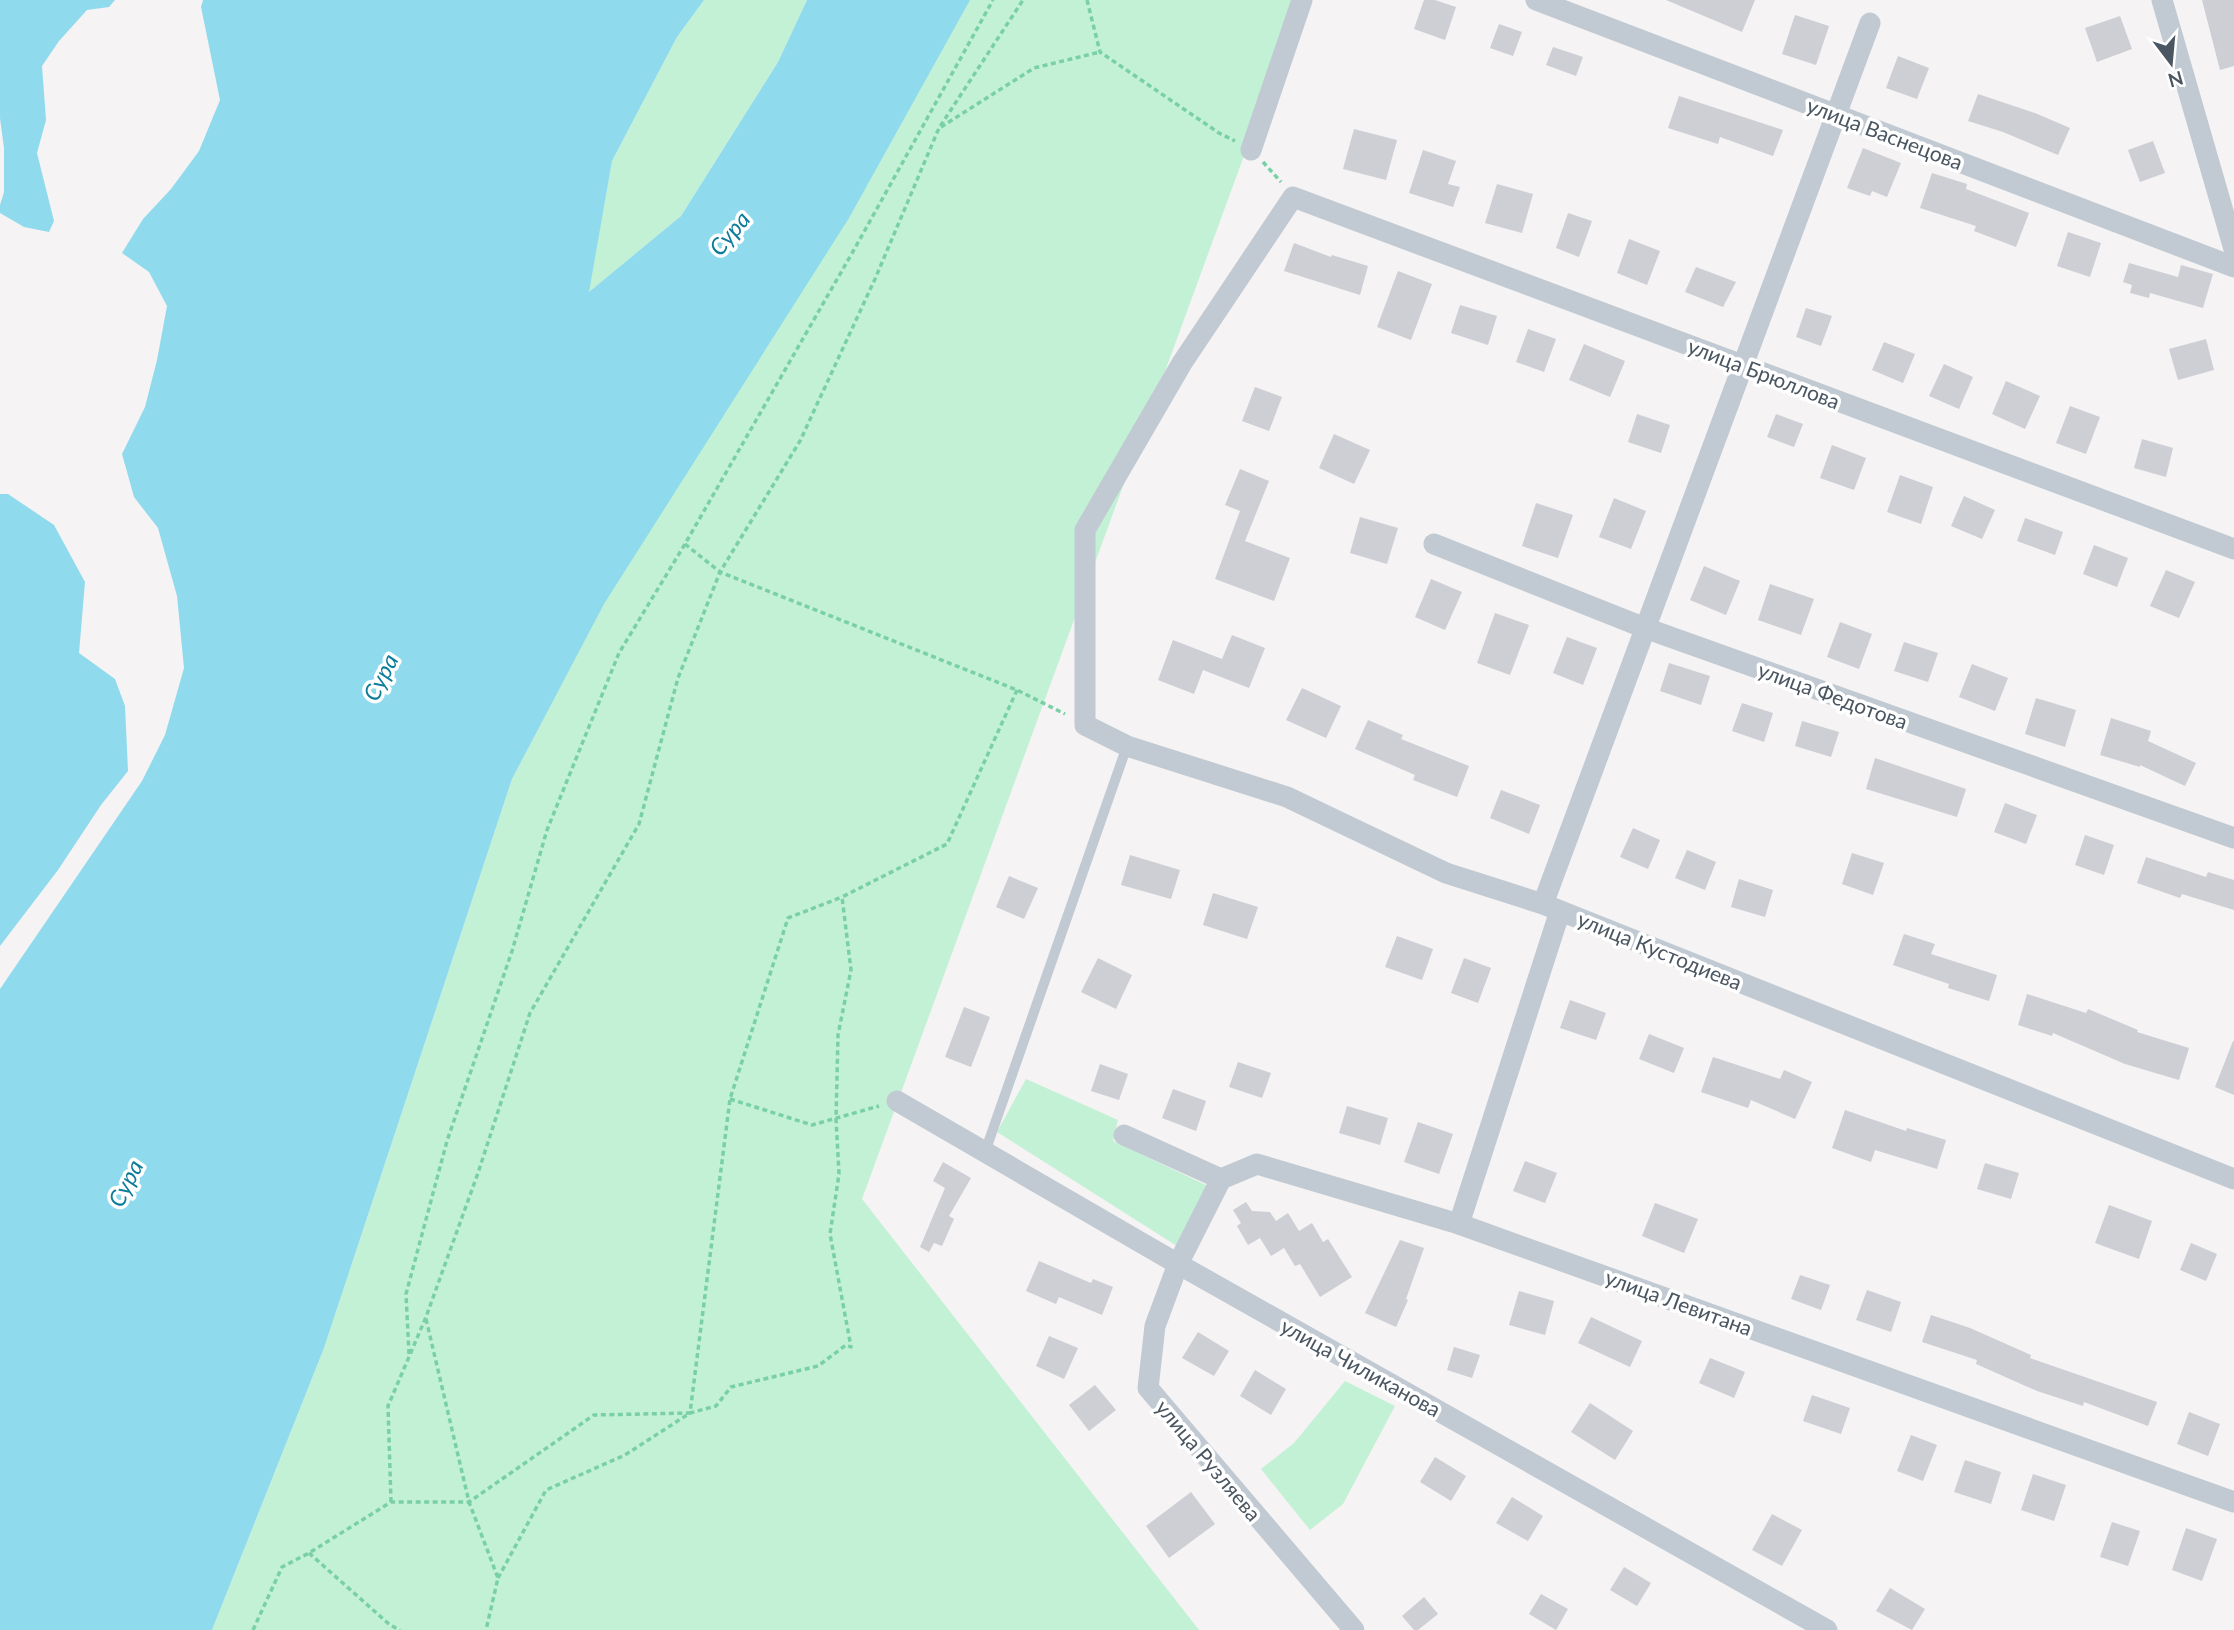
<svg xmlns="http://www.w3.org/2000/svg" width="2234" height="1630" font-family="Lato,sans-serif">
<rect width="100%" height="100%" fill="#f5f3f3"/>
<g fill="#c3f1d5">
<path d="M704 0H807L778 62 681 216 588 293 612 161 677 37Z"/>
<path d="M967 0H1301L862 1199 1199 1630H212L324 1348 512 779 603 604Z"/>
<path d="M1026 1079 1118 1120 1113 1141 1208 1186 1177 1246 997 1132Z"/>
<path d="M1345 1381 1395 1406 1343 1504 1310 1530 1261 1469 1294 1443Z"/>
</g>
<g fill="#90daee">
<path d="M0 0H115L109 7 87 10 59 41 42 66 46 120 37 153 54 221 49 232 24 227 0 213V205L4 192V148L0 118Z"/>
<path d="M203 0H704L677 37 612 161 589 292 681 216 778 62 807 0H970L849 218 604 604 512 779 324 1348 212 1630H0V989L142 781 165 735 184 668 177 596 158 528 134 497 122 454 145 407 157 360 167 306 149 272 122 253 143 219 171 189 199 151 220 100 201 7Z"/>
<path d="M0 494H8L54 525 85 582 79 653 115 679 125 706 128 771 101 805 58 870 0 946Z"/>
</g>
<g fill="#cdcfd5">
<path d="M1424 0H1435L1456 7 1445 40 1414 29Z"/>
<path d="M1666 0H1755L1742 32Z"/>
<path d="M2202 0H2234V66L2220 70Z"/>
<path d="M1795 15 1829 26 1816 65 1782 54Z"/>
<path d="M2120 16 2132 49 2097 62 2085 28Z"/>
<path d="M1499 24 1522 32 1513 56 1490 48Z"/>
<path d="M1553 47 1583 57 1576 76 1546 65Z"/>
<path d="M1898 56 1929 68 1917 99 1886 88Z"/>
<path d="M1978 94 2035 113 2070 128 2058 155 2003 132 1968 121Z"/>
<path d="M1679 96 1783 130 1773 156 1720 137 1718 144 1668 128Z"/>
<path d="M1354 129 1397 140 1386 180 1343 169Z"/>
<path d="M2153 141 2165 173 2140 182 2128 150Z"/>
<path d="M1863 148 1901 163 1887 197 1872 191 1870 196 1847 188Z"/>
<path d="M1423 150 1456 161 1448 184 1460 187 1453 207 1409 193Z"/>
<path d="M1932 173 1967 184 1966 189 2029 213 2016 247 1974 231 1976 226 1920 208Z"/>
<path d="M1497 184 1533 194 1522 233 1485 223Z"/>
<path d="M1568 213 1592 221 1579 257 1556 248Z"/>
<path d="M2068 232 2101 243 2090 277 2057 266Z"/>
<path d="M1629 239 1660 251 1647 285 1617 273Z"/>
<path d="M1294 243 1331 257 1332 255 1368 266 1360 295 1284 271Z"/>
<path d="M2129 263 2178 277 2181 265 2213 274 2203 308 2150 293 2149 298 2130 293 2132 285 2123 282Z"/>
<path d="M1696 267 1736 282 1723 307 1685 292Z"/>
<path d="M1398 271 1432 284 1411 340 1377 327Z"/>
<path d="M1460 305 1497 316 1488 345 1451 333Z"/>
<path d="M1806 308 1832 316 1821 346 1796 337Z"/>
<path d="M1528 329 1556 339 1544 372 1516 362Z"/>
<path d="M2206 339 2214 370 2178 380 2169 349Z"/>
<path d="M1884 342 1915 354 1903 383 1872 370Z"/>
<path d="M1584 344 1625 361 1610 397 1569 380Z"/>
<path d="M1944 364 1973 377 1959 409 1929 396Z"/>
<path d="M2006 381 2040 396 2025 429 1992 414Z"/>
<path d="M1255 387 1282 397 1269 431 1242 421Z"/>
<path d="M2070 406 2100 417 2086 454 2056 443Z"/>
<path d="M1637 414 1670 425 1661 453 1628 442Z"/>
<path d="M1776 414 1803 424 1794 447 1767 437Z"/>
<path d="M1334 434 1370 450 1354 484 1319 468Z"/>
<path d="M2142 439 2173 448 2166 477 2134 468Z"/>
<path d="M1832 445 1866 458 1854 490 1820 478Z"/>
<path d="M1240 469 1269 481 1245 541 1290 558 1274 601 1215 579 1240 511 1225 505Z"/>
<path d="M1900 475 1933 487 1921 524 1887 512Z"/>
<path d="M1964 496 1995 510 1982 539 1951 526Z"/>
<path d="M1614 498 1646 511 1631 549 1599 537Z"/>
<path d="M1536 503 1573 515 1558 558 1522 546Z"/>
<path d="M1360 517 1398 528 1387 564 1350 553Z"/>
<path d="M2025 518 2063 532 2055 555 2017 541Z"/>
<path d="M2094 545 2128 558 2117 587 2083 574Z"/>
<path d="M1704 566 1740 581 1726 615 1690 600Z"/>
<path d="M2166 570 2195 582 2179 618 2150 606Z"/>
<path d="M1431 579 1462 592 1445 630 1415 617Z"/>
<path d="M1770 584 1814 599 1801 635 1758 620Z"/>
<path d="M1495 613 1529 625 1510 675 1477 663Z"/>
<path d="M1840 622 1872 634 1859 669 1827 657Z"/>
<path d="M1232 635 1265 648 1249 688 1203 670 1194 694 1158 680 1173 640 1222 659Z"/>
<path d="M1567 637 1597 648 1583 685 1553 673Z"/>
<path d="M1904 642 1938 653 1928 682 1894 671Z"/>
<path d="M1669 663 1710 676 1701 705 1660 691Z"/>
<path d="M1972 664 2008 678 1995 711 1959 697Z"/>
<path d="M1302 688 1341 706 1326 738 1286 720Z"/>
<path d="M2036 698 2076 710 2065 747 2025 734Z"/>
<path d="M1742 703 1773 713 1764 742 1732 731Z"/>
<path d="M2111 718 2151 731 2148 741 2196 763 2185 786 2140 765V767L2100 755Z"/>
<path d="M1368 720 1403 735 1401 739 1469 766 1457 797 1413 780 1415 775 1355 749Z"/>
<path d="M1802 721 1839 732 1831 757 1795 746Z"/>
<path d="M1875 758 1966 789 1957 817 1866 789Z"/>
<path d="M1501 790 1540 805 1529 834 1490 818Z"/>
<path d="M2005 803 2037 815 2026 844 1994 832Z"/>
<path d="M1633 828 1660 840 1648 869 1620 857Z"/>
<path d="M2085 835 2114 845 2104 875 2075 865Z"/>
<path d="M1687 850 1716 862 1705 890 1675 878Z"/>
<path d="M1852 853 1884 863 1873 895 1842 884Z"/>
<path d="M1130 855 1180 870 1171 899 1121 885Z"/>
<path d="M2146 857 2206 877 2208 872 2234 880V910L2182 894 2180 898 2137 883Z"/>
<path d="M1009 876 1038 888 1024 919 996 907Z"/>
<path d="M1739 879 1773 890 1765 917 1731 907Z"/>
<path d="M1213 893 1258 907 1247 939 1203 925Z"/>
<path d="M1904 934 1935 944 1931 954 1997 975 1989 1001 1948 988 1949 984 1893 965Z"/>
<path d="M1397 936 1433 949 1422 980 1385 967Z"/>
<path d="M1098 958 1132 975 1116 1009 1081 992Z"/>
<path d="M1464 958 1491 968 1478 1003 1451 993Z"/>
<path d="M2027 994 2086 1013 2088 1009 2138 1030 2137 1032 2189 1048 2179 1080 2125 1064 2053 1033 2052 1036 2018 1025Z"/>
<path d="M1570 1000 1606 1013 1596 1040 1560 1028Z"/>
<path d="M964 1007 990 1017 971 1067 945 1057Z"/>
<path d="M1649 1034 1684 1048 1674 1073 1639 1059Z"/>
<path d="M2233 1041H2234V1095L2215 1087Z"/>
<path d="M1713 1057 1780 1079 1784 1070 1812 1082 1795 1119 1751 1100 1748 1108 1701 1092Z"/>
<path d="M1238 1062 1271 1073 1262 1098 1229 1087Z"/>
<path d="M1100 1064 1128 1074 1119 1100 1091 1091Z"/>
<path d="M1173 1089 1206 1101 1196 1131 1162 1118Z"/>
<path d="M1347 1106 1388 1118 1380 1145 1339 1133Z"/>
<path d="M1845 1110 1906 1131 1907 1128 1946 1140 1937 1169 1875 1150 1871 1162 1832 1148Z"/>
<path d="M1418 1122 1453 1134 1439 1174 1404 1162Z"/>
<path d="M1525 1161 1557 1173 1545 1203 1513 1191Z"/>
<path d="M943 1162 971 1178 949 1216 954 1219 942 1246 934 1243 929 1252 920 1247 945 1188 933 1181Z"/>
<path d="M1985 1163 2019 1173 2011 1199 1977 1189Z"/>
<path d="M1246 1202 1252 1211 1270 1212 1276 1221 1288 1213 1299 1231 1312 1223 1323 1242 1328 1239 1352 1277 1320 1297 1300 1264 1295 1266 1284 1248 1271 1256 1260 1238 1248 1245 1237 1226 1241 1223 1233 1210Z"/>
<path d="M1655 1203 1698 1219 1684 1253 1642 1236Z"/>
<path d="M2109 1205 2152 1221 2139 1259 2095 1243Z"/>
<path d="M1400 1240 1424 1248 1406 1299 1408 1300 1396 1327 1365 1313Z"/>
<path d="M2191 1243 2217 1254 2206 1281 2180 1270Z"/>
<path d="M1039 1261 1091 1283 1093 1279 1113 1287 1102 1315 1059 1297 1056 1304 1026 1291Z"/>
<path d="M1800 1275 1830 1285 1821 1310 1791 1299Z"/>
<path d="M1867 1290 1901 1302 1891 1332 1856 1320Z"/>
<path d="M1519 1291 1554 1301 1545 1335 1509 1325Z"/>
<path d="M1931 1315 1970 1328 2031 1355 2030 1358 2157 1402 2148 1426 2084 1402 2083 1406 2037 1391 1976 1364 1977 1360 1922 1342Z"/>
<path d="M1591 1317 1642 1341 1630 1367 1578 1343Z"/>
<path d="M1198 1332 1229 1351 1214 1376 1182 1358Z"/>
<path d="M1049 1336 1078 1348 1064 1379 1036 1366Z"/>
<path d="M1454 1347 1480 1355 1472 1378 1447 1370Z"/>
<path d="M1710 1358 1745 1372 1734 1398 1699 1383Z"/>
<path d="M1255 1370 1286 1389 1271 1415 1240 1396Z"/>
<path d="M1095 1385 1116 1410 1089 1431 1069 1405Z"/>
<path d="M1812 1395 1850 1408 1841 1434 1803 1421Z"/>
<path d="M1590 1403 1633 1431 1615 1460 1571 1432Z"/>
<path d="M2189 1412 2220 1424 2208 1456 2177 1444Z"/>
<path d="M1911 1435 1937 1445 1923 1481 1897 1471Z"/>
<path d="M1435 1457 1466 1476 1451 1501 1420 1482Z"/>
<path d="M1965 1460 2001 1472 1991 1504 1954 1492Z"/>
<path d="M2033 1474 2066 1485 2054 1521 2021 1510Z"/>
<path d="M1191 1492 1215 1524 1169 1558 1146 1526Z"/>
<path d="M1512 1497 1543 1516 1528 1541 1496 1523Z"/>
<path d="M1772 1514 1802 1530 1782 1566 1752 1550Z"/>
<path d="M2112 1522 2140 1531 2128 1566 2100 1557Z"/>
<path d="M2186 1528 2217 1539 2202 1581 2172 1570Z"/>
<path d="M1624 1567 1651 1583 1637 1606 1610 1590Z"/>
<path d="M1890 1588 1925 1609 1912 1630 1876 1611Z"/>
<path d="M1541 1594 1568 1609 1556 1630 1529 1614Z"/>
<path d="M1424 1597 1438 1614 1418 1630H1414L1402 1616Z"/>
</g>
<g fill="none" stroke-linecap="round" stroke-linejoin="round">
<g stroke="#7ad0a6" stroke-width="3.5" stroke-dasharray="5 3.5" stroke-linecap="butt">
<path d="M1087 0 1100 52 1219 133 1235 141"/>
<path d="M941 127 1034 68 1100 52"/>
<path d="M1263 162 1281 182"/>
<path d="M685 544 720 572 1017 690 1065 714"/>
<path d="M730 1099 812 1125 879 1106"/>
<path d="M426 1319 469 1502 498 1578 486 1630"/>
<path d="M409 1354 406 1294 447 1141 512 951 547 830 619 653 685 544 855 248 993 0"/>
<path d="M391 1502 388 1406 426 1317 478 1173 530 1013 639 824 678 678 720 572 800 441 875 279 939 128 1023 0"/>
<path d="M309 1553 390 1625 400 1630"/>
<path d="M498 1578 546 1490 625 1455 690 1413 716 1406 731 1387 818 1366 846 1345 851 1347 830 1234 839 1174 836 1119 838 1035 851 970 842 897 947 844 1017 690"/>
<path d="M253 1630 282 1567 309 1553 391 1502H469L594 1415 690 1413 730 1099 788 918 842 897"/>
</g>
<path stroke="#c1cad2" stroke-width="10" d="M985 1152 1127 746"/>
<g stroke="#c1cad2" stroke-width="21">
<path d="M1536 0 2234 267"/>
<path d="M2162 0 2234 249"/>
<path d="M1251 150 1302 0"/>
<path d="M1434 544 1645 628 2234 838"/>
<path d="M2234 549 1293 197 1182 363 1085 530V725L1127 746 1287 797 1446 873 1543 904 2234 1179"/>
<path d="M1543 904 1870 23"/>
<path d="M897 1101 1178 1264 1827 1630"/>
<path d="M1124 1135 1221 1179 1257 1164 1459 1224 2234 1502"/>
<path d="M1221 1179 1178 1264 1155 1326 1148 1388 1354 1630"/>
<path d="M1459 1224 1560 911"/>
</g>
</g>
<g text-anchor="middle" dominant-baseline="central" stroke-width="7" stroke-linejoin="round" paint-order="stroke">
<g font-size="21" fill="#4a5661" stroke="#fff">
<text transform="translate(1885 133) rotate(21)">улица Васнецова</text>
<text transform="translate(1764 373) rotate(21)">улица Брюллова</text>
<text transform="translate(1833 695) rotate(20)">улица Федотова</text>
<text transform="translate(1660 950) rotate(22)">улица Кустодиева</text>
<text transform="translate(1679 1302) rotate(20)">улица Левитана</text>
<text transform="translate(1361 1367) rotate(29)">улица Чиликанова</text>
<text transform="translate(1209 1460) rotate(50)">улица Рузляева</text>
</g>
<g font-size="23" font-style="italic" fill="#0c7c9b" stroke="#fff">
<text transform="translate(729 233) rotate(-50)">Сура</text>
<text transform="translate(380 677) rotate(-63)">Сура</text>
<text transform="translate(125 1183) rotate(-63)">Сура</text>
</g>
</g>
<g transform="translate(2171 63) rotate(164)" stroke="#ffffff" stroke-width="5" paint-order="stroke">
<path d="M0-5L12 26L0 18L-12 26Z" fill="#4a5661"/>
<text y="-10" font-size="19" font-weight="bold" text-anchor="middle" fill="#4a5661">N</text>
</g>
</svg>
